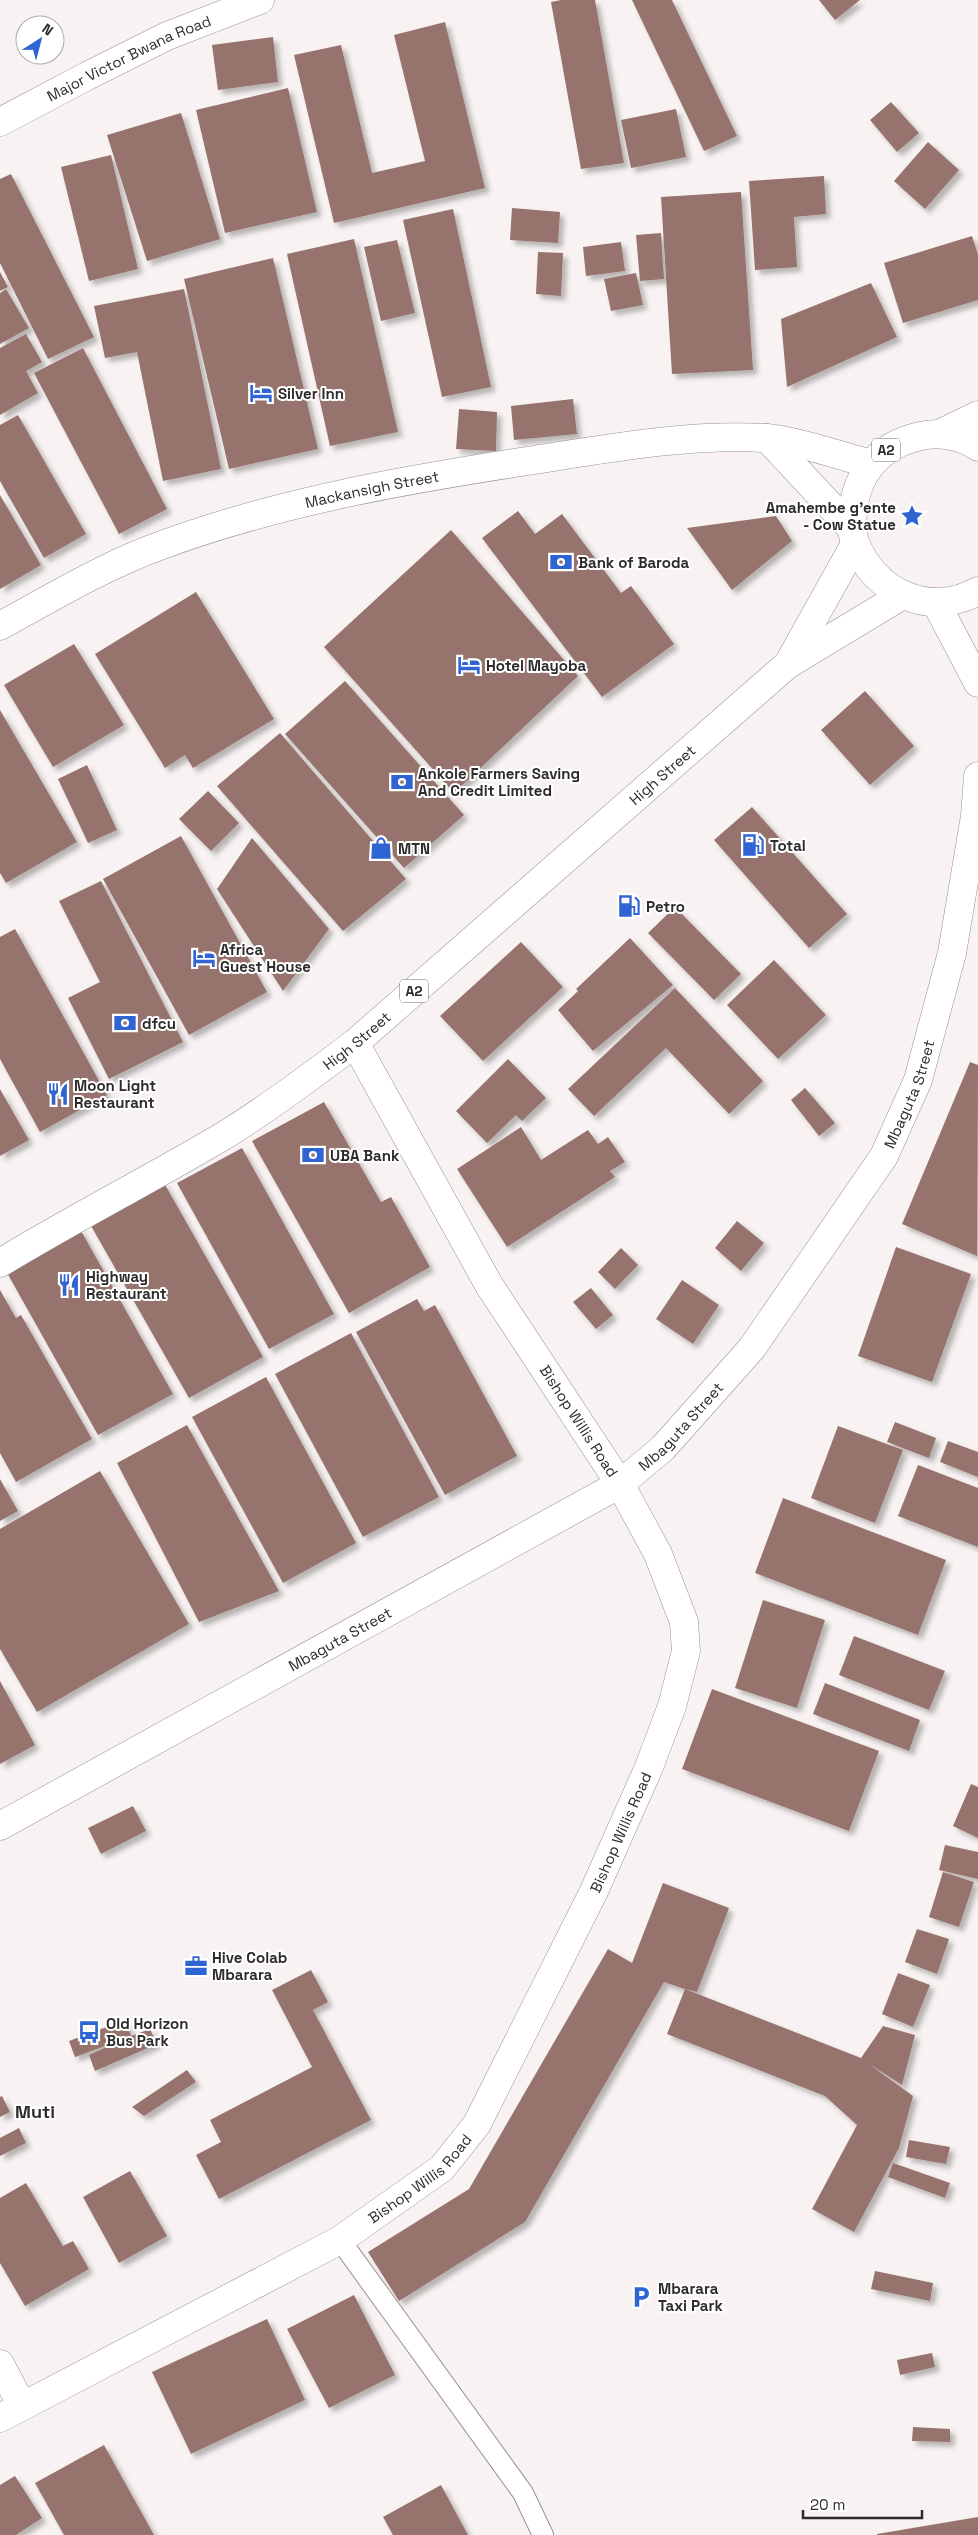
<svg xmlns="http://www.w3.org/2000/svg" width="978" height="2535" font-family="'Space Grotesk',sans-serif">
<defs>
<filter id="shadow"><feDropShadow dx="4.5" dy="4.5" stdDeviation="2.5" flood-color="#0004"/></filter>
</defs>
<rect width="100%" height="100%" fill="#f8f3f2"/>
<g fill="#96736d" filter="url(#shadow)">
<path d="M561 0H595L624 163 581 169 551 2Z"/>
<path d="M632 0H672L737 136 704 151Z"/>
<path d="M819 0H860L835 20Z"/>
<path d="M445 22 485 188 334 223 294 55 341 45 372 173 425 161 394 35Z"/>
<path d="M273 37 278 82 218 90 212 45Z"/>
<path d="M288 88 317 212 225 233 196 110Z"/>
<path d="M891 102 919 133 897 152 870 120Z"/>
<path d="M676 109 686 157 631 168 621 120Z"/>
<path d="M181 113 220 239 147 261 107 135Z"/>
<path d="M928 142 959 170 925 209 894 181Z"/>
<path d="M111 155 138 269 89 281 61 167Z"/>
<path d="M11 174 94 337 48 359 0 263V179Z"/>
<path d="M824 176 826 214 794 217 797 267 755 270 749 181Z"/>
<path d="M741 192 753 370 672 374 661 197Z"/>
<path d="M512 208 560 212 558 243 510 240Z"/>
<path d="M453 209 491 387 442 397 403 220Z"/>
<path d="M661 233 664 279 640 281 636 235Z"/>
<path d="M972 236 978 255V300L903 323 884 263Z"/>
<path d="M354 239 398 432 330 446 287 254Z"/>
<path d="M397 240 415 313 381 321 364 247Z"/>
<path d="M621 242 625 271 586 276 583 247Z"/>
<path d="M538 252 563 253 561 296 536 294Z"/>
<path d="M273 258 318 449 229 469 184 279Z"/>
<path d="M0 272 8 287 0 291Z"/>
<path d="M636 273 643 305 611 311 604 279Z"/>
<path d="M871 283 897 337 787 387 781 319Z"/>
<path d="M6 289 29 328 0 344V293Z"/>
<path d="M184 289 221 469 163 481 137 352 105 358 94 306Z"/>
<path d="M26 334 42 362 26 371 38 393 0 415V348Z"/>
<path d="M83 348 167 509 119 534 34 373Z"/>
<path d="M573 399 577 434 514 440 511 406Z"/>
<path d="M459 409 497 412 496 451 456 449Z"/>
<path d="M18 415 86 534 44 558 0 481V425Z"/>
<path d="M0 495 41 565 0 589Z"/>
<path d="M518 511 535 534 562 514 621 593 631 586 674 644 602 697 482 538Z"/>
<path d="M776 516 792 541 732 590 687 528Z"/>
<path d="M451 530 578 676 454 793 324 647Z"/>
<path d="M196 592 274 719 193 768 185 755 165 768 95 654Z"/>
<path d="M74 644 124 725 53 767 4 685Z"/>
<path d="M345 681 464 815 404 868 285 734Z"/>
<path d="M865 691 914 746 870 785 821 730Z"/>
<path d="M0 710 77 842 6 883 0 873Z"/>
<path d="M280 733 406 879 343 931 217 786Z"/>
<path d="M87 765 117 830 88 843 58 779Z"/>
<path d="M208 791 239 823 211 851 179 819Z"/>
<path d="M752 807 847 914 809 948 714 840Z"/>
<path d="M181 836 267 992 189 1035 103 879Z"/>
<path d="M252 838 329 929 283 991 217 889Z"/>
<path d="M101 881 183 1042 109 1079 68 998 100 982 59 901Z"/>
<path d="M675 907 741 974 714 1000 648 933Z"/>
<path d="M15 929 107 1095 40 1132 0 1059V937Z"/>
<path d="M630 938 673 985 593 1051 558 1010 578 991 576 989Z"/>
<path d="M521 942 563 987 483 1061 440 1016Z"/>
<path d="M774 960 826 1015 778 1059 727 1005Z"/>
<path d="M675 988 763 1081 729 1114 666 1048 594 1116 568 1089Z"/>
<path d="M508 1059 546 1098 522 1121 516 1115 487 1143 456 1111Z"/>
<path d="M970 1062 978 1065 977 1256 902 1224Z"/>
<path d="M805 1088 835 1123 819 1136 791 1100Z"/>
<path d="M0 1089 29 1140 0 1156Z"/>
<path d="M324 1102 381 1202 391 1197 430 1267 349 1313 252 1141Z"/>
<path d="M521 1127 541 1160 588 1130 598 1144 608 1137 625 1162 610 1171 615 1177 507 1247 457 1169Z"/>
<path d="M242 1148 334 1314 269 1349 177 1183Z"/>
<path d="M164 1183 263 1357 189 1398 90 1224Z"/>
<path d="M737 1221 764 1243 741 1271 715 1248Z"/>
<path d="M80 1229 173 1394 98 1435 6 1271Z"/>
<path d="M896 1247 971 1274 932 1382 858 1356Z"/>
<path d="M621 1248 638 1265 615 1289 598 1272Z"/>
<path d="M682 1280 719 1305 693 1344 656 1319Z"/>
<path d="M591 1288 613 1315 596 1329 573 1302Z"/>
<path d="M0 1290 16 1318 21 1315 92 1439 16 1482 0 1453Z"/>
<path d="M417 1299 424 1311 435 1305 517 1456 445 1495 356 1332Z"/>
<path d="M351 1333 439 1497 363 1537 275 1374Z"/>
<path d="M266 1377 356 1543 283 1583 192 1417Z"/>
<path d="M895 1422 936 1438 929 1458 887 1442Z"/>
<path d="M187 1425 279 1591 199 1622 117 1463Z"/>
<path d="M838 1426 903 1450 875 1523 811 1498Z"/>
<path d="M948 1441 978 1452V1477L940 1462Z"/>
<path d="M918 1465 978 1488V1547L898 1516Z"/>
<path d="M100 1471 189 1624 37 1712 0 1649V1529Z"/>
<path d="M0 1479 18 1511 0 1521Z"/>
<path d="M783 1498 946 1560 918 1635 755 1573Z"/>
<path d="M763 1600 825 1620 797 1708 735 1688Z"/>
<path d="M854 1636 945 1671 929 1710 839 1675Z"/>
<path d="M0 1681 35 1745 0 1764Z"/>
<path d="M825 1683 920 1720 909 1751 813 1714Z"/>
<path d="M712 1689 879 1751 849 1831 682 1769Z"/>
<path d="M971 1784 978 1787V1838L953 1826Z"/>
<path d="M133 1806 146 1831 101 1854 88 1828Z"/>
<path d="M945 1845 978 1852V1879L939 1870Z"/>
<path d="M943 1872 974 1882 959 1927 929 1917Z"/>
<path d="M663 1883 729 1908 697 1992 685 1989 861 2058 883 2026 915 2035 902 2085 869 2064 913 2096 899 2148 854 2232 812 2209 857 2125 825 2096 667 2034 685 1989 664 1982 525 2222 399 2301 368 2252 469 2189 608 1949 632 1963Z"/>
<path d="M917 1929 949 1939 937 1974 905 1962Z"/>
<path d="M311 1970 328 2002 313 2010 371 2120 219 2199 196 2155 221 2142 210 2120 312 2067 272 1990Z"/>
<path d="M898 1973 930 1985 913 2027 882 2014Z"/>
<path d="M125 2020 131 2036 150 2029 157 2044 95 2071 89 2055 124 2039 75 2057 69 2041Z"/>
<path d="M187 2070 196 2082 144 2116 132 2107Z"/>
<path d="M2 2096 10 2112 0 2117V2097Z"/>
<path d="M19 2128 26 2143 0 2156V2138Z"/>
<path d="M909 2140 950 2147 946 2164 906 2157Z"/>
<path d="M893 2163 950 2183 945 2198 888 2177Z"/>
<path d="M130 2171 167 2236 119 2263 83 2197Z"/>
<path d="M26 2183 63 2246 73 2241 89 2269 25 2306 0 2263V2198Z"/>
<path d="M875 2271 933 2283 930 2301 871 2289Z"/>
<path d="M354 2295 395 2375 329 2408 287 2329Z"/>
<path d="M267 2319 305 2400 191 2454 152 2372Z"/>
<path d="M932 2353 935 2367 900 2375 897 2360Z"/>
<path d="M913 2427 950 2429V2442L912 2441Z"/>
<path d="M104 2445 154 2535H64L35 2483Z"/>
<path d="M15 2476 42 2518 16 2535H0V2485Z"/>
<path d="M441 2485 468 2535H393L383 2517Z"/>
<path d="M978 2517V2535H877V2534Z"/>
</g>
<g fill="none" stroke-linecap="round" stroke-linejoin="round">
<defs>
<path id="service" d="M340 2240 523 2493 543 2535"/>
<g id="minor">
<path id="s1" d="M0 122 87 76 167 36 260 0"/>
<path d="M767 438 852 529"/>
<path d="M936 603 978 683"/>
<path id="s2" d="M0 626C53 597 106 565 162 545 282 501 409 479 534 460 611 448 687 434 765 438 795 440 841 456 871 464"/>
<path id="s3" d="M0 1826 620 1484 663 1448 752 1348 884 1156 918 1080 952 953 975 816 978 776"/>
<path d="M0 2364 22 2406"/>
</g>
<g id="secondary">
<path id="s4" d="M0 2418 340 2240 442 2168 477 2124 594 1891 649 1767 672 1706 686 1651 684 1622 658 1554 620 1484 489 1285 355 1043"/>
</g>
<g id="primary">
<path d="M939 434 978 415"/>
<path d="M978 447C960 434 933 431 913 438 877 448 856 476 853 512 852 523 851 532 855 542 874 593 930 618 978 591"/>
<path d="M788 664 855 544"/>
<path id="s5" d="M0 1263C74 1218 151 1179 225 1135 270 1107 313 1075 355 1043L787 665 901 596"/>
</g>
</defs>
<use href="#service" stroke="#989392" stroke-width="22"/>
<use href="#minor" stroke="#989392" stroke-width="29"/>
<use href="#secondary" stroke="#989392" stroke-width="29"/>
<use href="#primary" stroke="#989392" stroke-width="29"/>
<use href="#service" stroke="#fff" stroke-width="20"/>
<use href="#minor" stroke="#fff" stroke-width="28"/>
<use href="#secondary" stroke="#fff" stroke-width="28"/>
<use href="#primary" stroke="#fff" stroke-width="28"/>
</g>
<defs>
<symbol id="hotel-bare" viewBox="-9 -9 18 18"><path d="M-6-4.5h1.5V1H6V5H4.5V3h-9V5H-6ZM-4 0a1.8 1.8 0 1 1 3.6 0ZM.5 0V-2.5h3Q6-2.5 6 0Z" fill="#2e65d3" stroke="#fff" stroke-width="2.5" paint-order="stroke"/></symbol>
<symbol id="sight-bare" viewBox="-9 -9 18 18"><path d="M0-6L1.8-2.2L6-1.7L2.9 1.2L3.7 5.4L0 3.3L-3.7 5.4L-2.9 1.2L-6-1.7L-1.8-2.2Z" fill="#2e65d3" stroke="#fff" stroke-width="2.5" paint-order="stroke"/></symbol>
<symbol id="bank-bare" viewBox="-9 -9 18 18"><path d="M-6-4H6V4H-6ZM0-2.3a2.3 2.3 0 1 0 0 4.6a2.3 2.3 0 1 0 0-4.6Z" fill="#2e65d3" stroke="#fff" stroke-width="2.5" paint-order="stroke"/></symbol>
<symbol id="fuel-bare" viewBox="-9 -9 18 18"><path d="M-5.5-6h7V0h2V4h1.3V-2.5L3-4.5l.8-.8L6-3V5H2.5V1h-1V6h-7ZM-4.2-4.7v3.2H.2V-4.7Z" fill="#2e65d3" stroke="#fff" stroke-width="2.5" paint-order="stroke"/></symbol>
<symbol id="shop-bare" viewBox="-9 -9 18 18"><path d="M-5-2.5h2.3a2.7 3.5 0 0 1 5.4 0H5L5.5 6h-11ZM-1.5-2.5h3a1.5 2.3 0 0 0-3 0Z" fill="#2e65d3" stroke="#fff" stroke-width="2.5" paint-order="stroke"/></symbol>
<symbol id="restaurant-bare" viewBox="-9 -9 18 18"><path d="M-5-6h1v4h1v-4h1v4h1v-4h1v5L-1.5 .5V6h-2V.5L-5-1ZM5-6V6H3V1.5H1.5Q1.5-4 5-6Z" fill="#2e65d3" stroke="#fff" stroke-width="2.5" paint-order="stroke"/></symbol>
<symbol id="office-bare" viewBox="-9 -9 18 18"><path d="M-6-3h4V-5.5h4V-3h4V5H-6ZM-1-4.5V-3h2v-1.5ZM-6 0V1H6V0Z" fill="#2e65d3" stroke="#fff" stroke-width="2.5" paint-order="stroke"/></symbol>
<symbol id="bus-bare" viewBox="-9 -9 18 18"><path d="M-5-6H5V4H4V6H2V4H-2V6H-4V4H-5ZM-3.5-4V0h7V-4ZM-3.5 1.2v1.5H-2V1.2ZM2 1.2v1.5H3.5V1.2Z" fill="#2e65d3" stroke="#fff" stroke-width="2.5" paint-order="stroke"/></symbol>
<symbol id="parking-bare" viewBox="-9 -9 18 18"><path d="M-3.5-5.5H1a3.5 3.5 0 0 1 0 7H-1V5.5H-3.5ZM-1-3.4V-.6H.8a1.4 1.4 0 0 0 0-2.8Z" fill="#2e65d3" stroke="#fff" stroke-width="2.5" paint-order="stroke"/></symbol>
</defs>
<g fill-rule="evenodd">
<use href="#hotel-bare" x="245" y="377" width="32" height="32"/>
<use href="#sight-bare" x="896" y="500" width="32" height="32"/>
<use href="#bank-bare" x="545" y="546" width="32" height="32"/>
<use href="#hotel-bare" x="453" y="649" width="32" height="32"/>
<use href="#bank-bare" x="386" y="766" width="32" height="32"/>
<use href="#fuel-bare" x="737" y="829" width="32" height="32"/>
<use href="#shop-bare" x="365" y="832" width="32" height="32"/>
<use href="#fuel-bare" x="613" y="890" width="32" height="32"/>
<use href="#hotel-bare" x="188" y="942" width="32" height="32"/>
<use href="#bank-bare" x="109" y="1007" width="32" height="32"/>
<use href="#restaurant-bare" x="42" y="1078" width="32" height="32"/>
<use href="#bank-bare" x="297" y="1139" width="32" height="32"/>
<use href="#restaurant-bare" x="53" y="1269" width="32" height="32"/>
<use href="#office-bare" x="180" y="1950" width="32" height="32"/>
<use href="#bus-bare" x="73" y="2016" width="32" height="32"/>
<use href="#parking-bare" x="625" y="2281" width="32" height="32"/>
</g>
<g text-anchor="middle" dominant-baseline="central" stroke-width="4" stroke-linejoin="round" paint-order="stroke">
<g fill="#fff" stroke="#6c6b6b" stroke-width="1">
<rect x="872" y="438.5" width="28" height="23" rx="4"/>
<rect x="400" y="979.5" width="28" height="23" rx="4"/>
</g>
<g font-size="14" font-weight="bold" fill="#2d2b2b">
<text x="886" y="450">A2</text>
<text x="414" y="991">A2</text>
</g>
<g font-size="15" fill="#2d2b2b" stroke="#fff">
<text stroke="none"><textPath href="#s1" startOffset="144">Major Victor Bwana Road</textPath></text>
<text stroke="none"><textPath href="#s2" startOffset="399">Mackansigh Street</textPath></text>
<text stroke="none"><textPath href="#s5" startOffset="826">High Street</textPath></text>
<text stroke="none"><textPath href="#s5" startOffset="421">High Street</textPath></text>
<text stroke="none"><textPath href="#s3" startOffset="1198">Mbaguta Street</textPath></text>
<text transform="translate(579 1421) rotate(57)">Bishop Willis Road</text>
<text stroke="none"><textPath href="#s3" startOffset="792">Mbaguta Street</textPath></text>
<text stroke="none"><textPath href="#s3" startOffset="388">Mbaguta Street</textPath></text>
<text stroke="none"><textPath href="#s4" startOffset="890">Bishop Willis Road</textPath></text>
<text stroke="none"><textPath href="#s4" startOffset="485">Bishop Willis Road</textPath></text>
</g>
<g font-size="15" font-weight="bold" fill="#2d2b2b" stroke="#fff" text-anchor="start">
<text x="278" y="393">Silver Inn</text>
<text x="896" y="507" text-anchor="end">Amahembe g'ente<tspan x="896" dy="17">- Cow Statue</tspan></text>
<text x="578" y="562">Bank of Baroda</text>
<text x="486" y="665">Hotel Mayoba</text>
<text x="418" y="773">Ankole Farmers Saving<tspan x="418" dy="17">And Credit Limited</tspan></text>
<text x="770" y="845">Total</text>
<text x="398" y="848">MTN</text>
<text x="646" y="906">Petro</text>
<text x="220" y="949">Africa<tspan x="220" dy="17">Guest House</tspan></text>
<text x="142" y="1023">dfcu</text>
<text x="74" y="1085">Moon Light<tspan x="74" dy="17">Restaurant</tspan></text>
<text x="330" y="1155">UBA Bank</text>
<text x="86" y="1276">Highway<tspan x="86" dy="17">Restaurant</tspan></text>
<text x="212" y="1957">Hive Colab<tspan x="212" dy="17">Mbarara</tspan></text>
<text x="106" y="2023">Old Horizon<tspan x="106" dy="17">Bus Park</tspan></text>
<text x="658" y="2288">Mbarara<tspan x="658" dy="17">Taxi Park</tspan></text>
</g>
<g font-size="18" font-weight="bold" fill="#2d2b2b" stroke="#fff">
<text x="35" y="2111">Muti</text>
</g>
</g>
<g transform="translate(40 40) rotate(36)"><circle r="24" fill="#ffffff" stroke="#abaaaa"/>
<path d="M0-4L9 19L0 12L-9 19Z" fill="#2e65d3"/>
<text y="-8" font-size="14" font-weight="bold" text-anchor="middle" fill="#2d2b2b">N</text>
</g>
<path d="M803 2510v8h119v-8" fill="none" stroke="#2d2b2b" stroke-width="2.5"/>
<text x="810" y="2510" font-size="15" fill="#2d2b2b" stroke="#ffffff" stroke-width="4" paint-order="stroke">20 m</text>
</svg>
